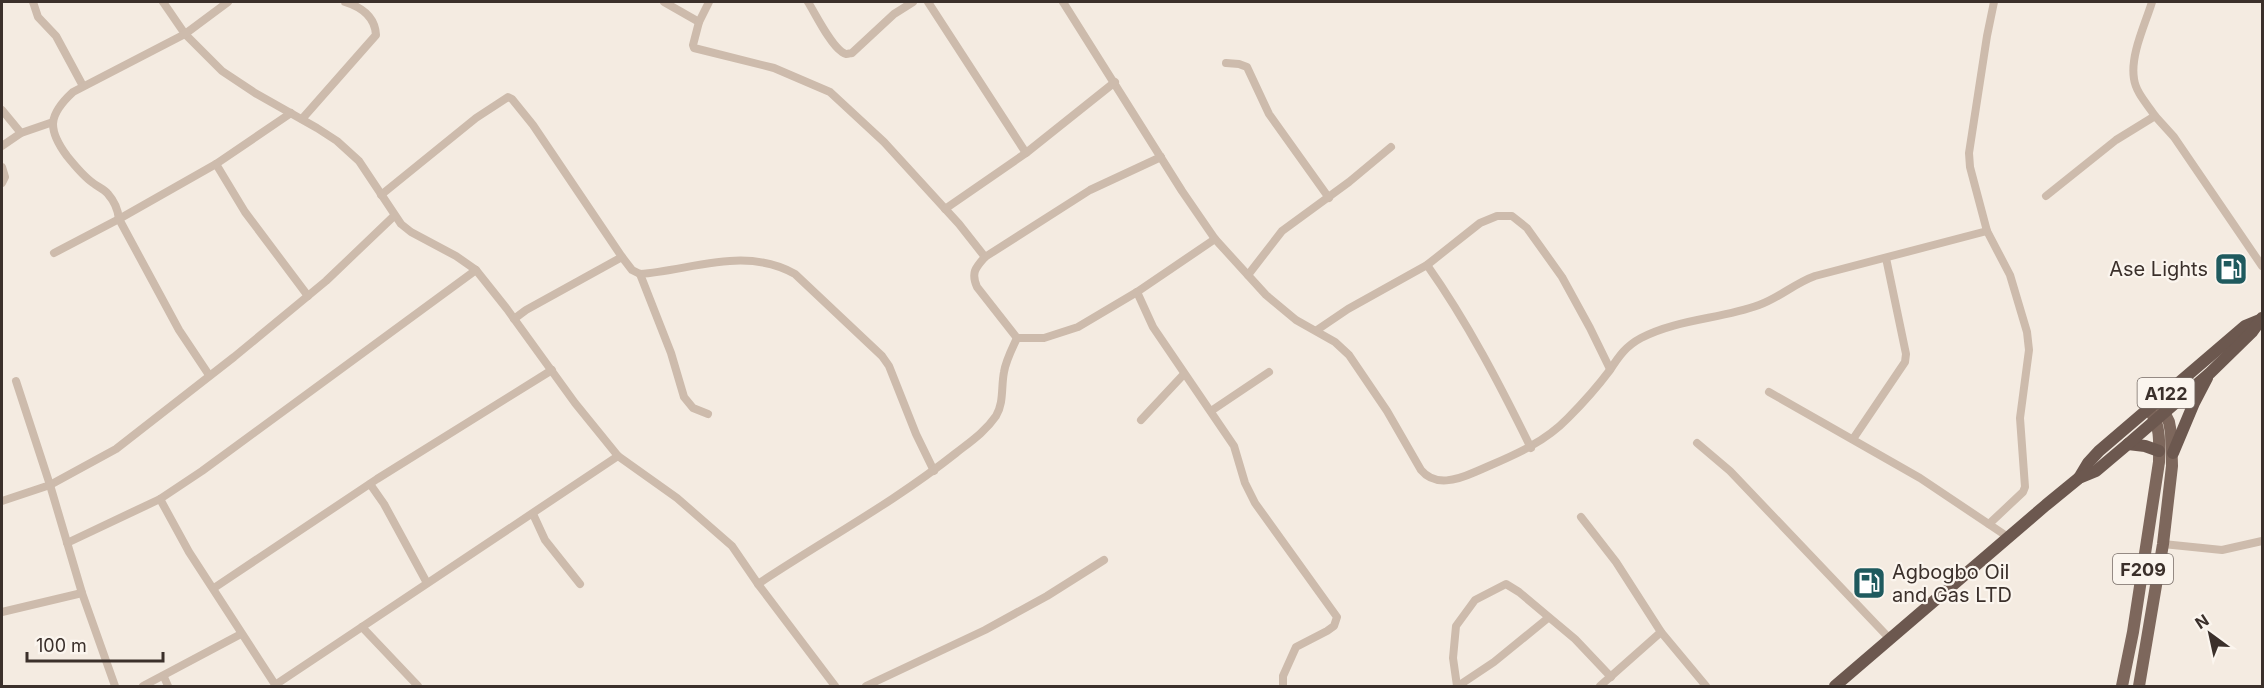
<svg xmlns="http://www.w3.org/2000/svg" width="2264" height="688" font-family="Inter,sans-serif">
<rect width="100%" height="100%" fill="#f4ebe1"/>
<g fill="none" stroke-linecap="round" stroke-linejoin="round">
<g stroke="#cdbbac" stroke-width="8">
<path d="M33 2 38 17 56 36 83 86"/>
<path d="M163 2 185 34 222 71 255 93 317 128 337 141 359 161 401 224 411 232 456 256 476 270 507 309 575 403 618 456 677 498 732 546 758 584 835 686"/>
<path d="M664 2 699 22"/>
<path d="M709 2 699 22 693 45 694 48 774 68 830 92 884 142 959 224 985 257"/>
<path d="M808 2C816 15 830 44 842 52 846 55 847 54 852 53L894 14 913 2"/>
<path d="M928 2 1026 153"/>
<path d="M1063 2 1182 191 1215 239 1266 295 1296 320 1335 342 1349 355 1387 411 1421 470C1435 487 1457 480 1475 472 1509 457 1542 445 1568 418 1583 403 1598 386 1610 370 1619 356 1626 346 1641 338 1677 319 1721 319 1759 305 1779 298 1795 283 1815 276L1987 231"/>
<path d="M2152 2C2145 25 2130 55 2134 79 2136 93 2148 105 2155 116"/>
<path d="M1226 63 1239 64 1247 67 1269 114 1329 198"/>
<path d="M2 110 21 133"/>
<path d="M302 119 376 35C375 16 361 7 345 2"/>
<path d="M2 146 21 133 53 122"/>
<path d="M216 164 245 212 308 296"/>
<path d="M2 167 5 177 2 183"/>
<path d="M381 195 476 118 508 97 512 99 533 125 622 257"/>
<path d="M2046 196 2116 140 2155 116 2174 137 2262 266"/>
<path d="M945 209 1026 153 1115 82"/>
<path d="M54 253 119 219 216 164 291 113"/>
<path d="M1427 265C1468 323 1500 385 1531 448"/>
<path d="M640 274 671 353 684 397 693 408 708 414"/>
<path d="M1248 275 1282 231 1349 182 1391 147"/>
<path d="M1137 292 1153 327 1234 446 1245 483 1255 503 1337 617 1334 626 1327 631 1296 647 1283 676V686"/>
<path d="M514 319 526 310 622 257 632 270 640 274C692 270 746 246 795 274L882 356 889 366 916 434 934 471"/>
<path d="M1317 330 1348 309 1427 265 1480 223 1497 216H1512L1527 228 1562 277 1590 328 1610 369"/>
<path d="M1017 338 977 287C971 273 975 268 985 257L1090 190 1161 157"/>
<path d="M209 375 179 330 119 219C118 210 115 202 108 194 104 189 98 187 93 183 83 176 75 166 67 156 47 129 48 115 73 92L185 34 228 2"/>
<path d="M1769 392 1920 478 2008 537"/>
<path d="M1211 411 1269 372"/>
<path d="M1141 420 1184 374"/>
<path d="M1853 439 1905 362 1906 354 1886 258"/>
<path d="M1697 443 1730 471 1890 639"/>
<path d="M370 484 384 504 427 583"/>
<path d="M160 499 189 552 276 686"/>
<path d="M2 501 50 485 16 381"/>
<path d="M533 514 545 540 580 584"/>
<path d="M1581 517 1616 562 1661 632 1706 686"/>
<path d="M1989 524 2023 492 2025 487 2020 418 2029 350 2027 332 2010 275 1987 231 1970 167 1969 153 1987 36 1994 2"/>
<path d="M67 543 160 499 202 471 476 270"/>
<path d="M2163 544 2222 550 2262 541"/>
<path d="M758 584C824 540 893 503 956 453 970 442 985 432 996 416 1004 403 1001 387 1004 372 1006 360 1012 349 1017 338H1044L1078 327 1137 292 1215 239"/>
<path d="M214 588 377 479 552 370"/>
<path d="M2 612 82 593"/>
<path d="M362 627 418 686"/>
<path d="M164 677 168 686"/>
<path d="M275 685 618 456"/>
<path d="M115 686 82 593 50 485 116 449 234 357 326 281 394 216"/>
<path d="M143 686 241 634"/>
<path d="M866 686 985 630 1047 596 1104 560"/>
<path d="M1457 686 1453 658 1456 626 1475 600 1506 584 1519 592 1575 639 1611 677"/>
<path d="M1458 686 1494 662 1548 618"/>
<path d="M1600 686 1661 632"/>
</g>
<g stroke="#7d675c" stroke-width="12">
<path d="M2122 686 2133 632 2159 462C2159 447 2161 427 2152 414"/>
<path d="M2139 686 2163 544 2172 466 2171 433 2169 422 2160 404"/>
</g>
<g stroke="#6c584f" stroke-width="12">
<path d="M2128 444 2145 446 2159 451"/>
<path d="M2173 453 2194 403 2207 378"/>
<path d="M2079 478 2088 463 2099 451 2245 326 2262 319"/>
<path d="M1835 686 2046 505 2079 478 2096 471 2128 444 2210 373 2252 332 2262 318"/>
</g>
</g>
<defs>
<symbol id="fuel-square" viewBox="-11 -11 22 22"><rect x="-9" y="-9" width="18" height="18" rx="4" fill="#1f5a5e" stroke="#fbf5ee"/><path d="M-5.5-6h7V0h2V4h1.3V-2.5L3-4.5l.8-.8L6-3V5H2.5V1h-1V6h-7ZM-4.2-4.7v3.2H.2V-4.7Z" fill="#fff"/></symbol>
</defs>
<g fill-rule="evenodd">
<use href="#fuel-square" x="2212" y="250" width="38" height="38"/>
<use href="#fuel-square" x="1850" y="564" width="38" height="38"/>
</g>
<g text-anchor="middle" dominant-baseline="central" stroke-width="4.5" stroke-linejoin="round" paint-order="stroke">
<g fill="#fbf5ee" stroke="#756b66" stroke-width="1.5">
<rect x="2137.5" y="378" width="57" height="30" rx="4.5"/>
<rect x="2113" y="554" width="60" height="30" rx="4.5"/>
</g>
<g font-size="18" font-weight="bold" fill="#3b302b">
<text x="2166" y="393">A122</text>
<text x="2143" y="569">F209</text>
</g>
<g font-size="20" fill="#3b302b" stroke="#fbf5ee" text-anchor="end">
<text x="2208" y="269">Ase Lights</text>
<text x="1892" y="572" text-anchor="start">Agbogbo Oil<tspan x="1892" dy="23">and Gas LTD</tspan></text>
</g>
</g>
<rect width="2264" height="688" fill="none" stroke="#3b302b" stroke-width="6"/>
<g transform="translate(2210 634) rotate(327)" stroke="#fbf5ee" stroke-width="4.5" paint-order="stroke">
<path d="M0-4.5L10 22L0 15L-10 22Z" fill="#3b302b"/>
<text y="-9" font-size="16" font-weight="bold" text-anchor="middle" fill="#3b302b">N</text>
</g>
<path d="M27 652v9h136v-9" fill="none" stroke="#3b302b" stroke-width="3"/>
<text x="36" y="652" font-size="18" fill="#3b302b" stroke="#fbf5ee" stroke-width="4.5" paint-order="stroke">100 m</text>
</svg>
